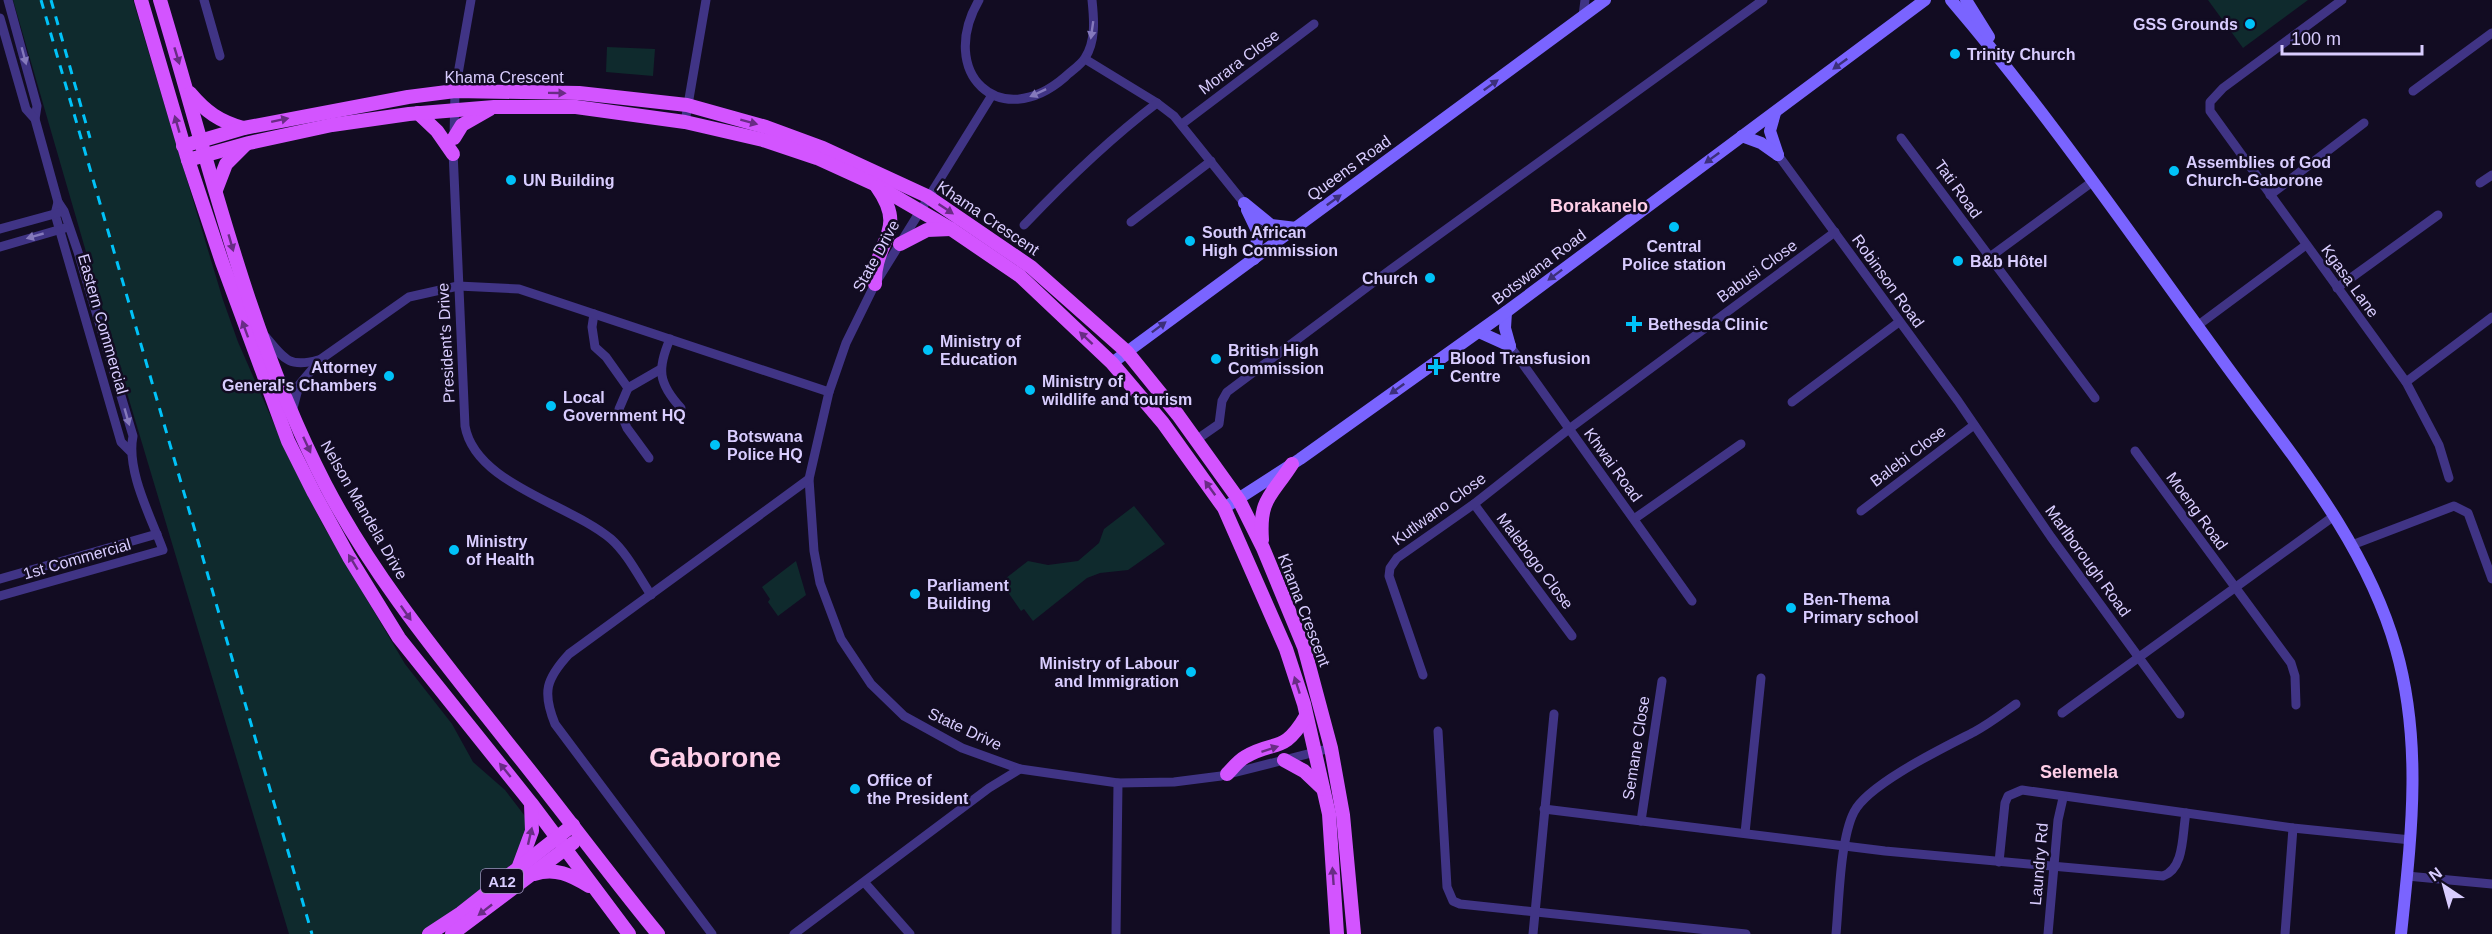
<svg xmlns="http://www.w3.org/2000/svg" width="2492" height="934" font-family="Helvetica,sans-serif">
<rect width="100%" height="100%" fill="#120c22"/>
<g fill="#0f2a2d">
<path d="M13 0H133L223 300 238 342 289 458 323 525 405 664 452 724 473 762 505 790 528 820 518 859 424 934H289L124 383Z"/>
<path d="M2208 0H2308L2243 48Z"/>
<path d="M607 47 655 49 653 76 606 72Z"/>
<path d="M1134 506 1165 544 1128 570 1100 573 1087 578 1033 621 1024 609 1021 611 1001 582 1028 561 1048 565 1078 561 1099 543 1104 529Z"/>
<path d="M796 561 806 595 778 616 768 602 770 599 762 587Z"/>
</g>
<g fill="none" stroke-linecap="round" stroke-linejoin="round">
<g stroke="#403485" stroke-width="9">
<path d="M8 0 37 106 35 119"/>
<path d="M204 0 220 56"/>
<path d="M979 0C937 72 999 134 1065 77 1071 71 1081 65 1085 58 1096 41 1094 19 1092 0"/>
<path d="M2342 0 2223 88 2210 102V111L2406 382 2439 445 2449 478"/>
<path d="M1583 16 1585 0"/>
<path d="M0 18 26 109 35 119 58 202 64 211 78 252 133 436C126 471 151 517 163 550L0 596"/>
<path d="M1085 59 1157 103 1174 116 1244 203"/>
<path d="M2413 91 2492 33"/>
<path d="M992 95 875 284 846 343 829 392 809 479 814 551 820 583 841 639 871 684 904 716 962 748 1020 769 1118 783 1174 782 1221 776 1331 748"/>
<path d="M685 122 706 0"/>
<path d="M1182 124 1314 24"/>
<path d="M454 137 455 91 471 0"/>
<path d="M1901 138 2095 398"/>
<path d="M453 151 465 426C475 484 570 504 611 539 627 553 639 577 651 595"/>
<path d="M1778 155 1958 401 2051 537 2180 714"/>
<path d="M2480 183 2492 175"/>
<path d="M2270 195 2364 123"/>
<path d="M58 202 55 214 121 442 130 451"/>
<path d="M1131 222 1211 161"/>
<path d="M1024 225C1066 181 1108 140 1157 103"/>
<path d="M0 229 58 213"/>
<path d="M0 247 65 228"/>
<path d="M1990 257 2092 182"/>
<path d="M2337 288 2438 215"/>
<path d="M594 314 592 327 595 347 606 357 628 388 619 409 627 428 649 458"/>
<path d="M2197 326 2306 245"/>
<path d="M266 337C284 359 289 368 318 360"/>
<path d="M670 339C657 369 658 383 681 408"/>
<path d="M1510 346 1692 601"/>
<path d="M2406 382 2492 317"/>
<path d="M628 388 661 369"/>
<path d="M1792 402 1899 322"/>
<path d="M293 408 299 385 321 359 409 297 458 286 519 289 829 392"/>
<path d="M1196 440 1219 424 1222 401 1227 392 1390 270 1763 0"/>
<path d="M2135 451 2291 663 2295 676 2296 705"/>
<path d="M1474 504 1572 636"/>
<path d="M1861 511 1974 425"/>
<path d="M1634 519 1741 444"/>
<path d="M2352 545 2454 506 2468 513 2492 579"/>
<path d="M0 579 157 534"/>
<path d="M1423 675 1389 576 1390 568 1397 558 1474 504 1569 429 1835 232"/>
<path d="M2062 713 2334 516"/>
<path d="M1438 731 1447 887 1453 901 1460 904 1746 934"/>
<path d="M1544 809 1885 851 2163 876C2185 868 2182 834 2186 813"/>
<path d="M1641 821 1662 681"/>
<path d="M1745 833 1761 678"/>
<path d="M1999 862 2005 803 2008 796 2022 790 2293 828 2411 840"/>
<path d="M2407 876 2492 884"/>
<path d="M865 883 910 934"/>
<path d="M712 934 555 724C542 692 546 679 569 654L809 479"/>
<path d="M794 934 989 788 1020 769"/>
<path d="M1116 934 1118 783"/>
<path d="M1533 934 1554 714"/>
<path d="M1836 934C1839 902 1840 839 1854 812 1868 784 1945 747 1974 732 1989 724 2002 714 2016 704"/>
<path d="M2048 934 2058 820 2063 798"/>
<path d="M2285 934 2293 828"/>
</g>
<g stroke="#7a64ff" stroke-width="12">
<path d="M1951 0C2046 111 2129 232 2215 350 2282 444 2364 536 2396 649 2423 744 2411 838 2401 934"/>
<path d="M1966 0 1989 37"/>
<path d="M1775 113 1770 131 1778 155"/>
<path d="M1742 136 1761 143 1778 155"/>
<path d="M1244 203 1271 225 1296 228"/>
<path d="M1247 210 1258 233 1254 259"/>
<path d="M1506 312 1505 328 1510 346"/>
<path d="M1479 332 1510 346"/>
<path d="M1112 363 1605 0"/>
<path d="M1224 508 1300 459 1506 312 1925 0"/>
</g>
<g stroke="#d354ff" stroke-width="14">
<path d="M141 0 188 160 222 262 288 441 314 493 349 557 399 638 531 803 629 934"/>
<path d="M160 0C209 162 247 332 325 484 375 580 445 663 511 747 561 809 608 873 658 934"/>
<path d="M190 93C206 112 219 121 243 128"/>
<path d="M418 113 437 131 453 154"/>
<path d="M454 138 462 125 490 109"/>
<path d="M183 146 244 128 408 97 455 91 579 93 687 105 766 127 823 148 927 196 1031 267 1127 352 1178 415 1239 500 1263 548 1304 647 1331 748 1343 815 1354 934"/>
<path d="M188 160 249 143 332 125 409 114 494 107H576L685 122 763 140 817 158 874 184 951 229 1020 276 1112 363 1163 423 1224 508 1286 649 1304 704 1329 814 1337 934"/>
<path d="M216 190 226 164 245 145"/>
<path d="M900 244 927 230 951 229"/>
<path d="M875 284C873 241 909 232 877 187"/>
<path d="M1262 540C1259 498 1271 497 1292 464"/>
<path d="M1284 760 1304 771 1323 789"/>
<path d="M1227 774C1233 768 1238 761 1245 757 1275 739 1283 755 1306 716"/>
<path d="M519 866 532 831 531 804"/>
<path d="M534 874C555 867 571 875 589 886"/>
<path d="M429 934 461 913 573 825"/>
<path d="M452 934 573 843"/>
</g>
<g stroke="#00c2f8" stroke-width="3" stroke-dasharray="9 8" stroke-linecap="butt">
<path d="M41 0 312 934"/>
<path d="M51 0 90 138"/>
</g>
</g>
<defs><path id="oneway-solid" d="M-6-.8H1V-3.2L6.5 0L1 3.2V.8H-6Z" transform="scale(1.5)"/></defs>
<g fill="#8579bc">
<use href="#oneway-solid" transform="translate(1092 30) rotate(98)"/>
<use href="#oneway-solid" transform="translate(24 56) rotate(75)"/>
<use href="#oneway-solid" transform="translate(1038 93) rotate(155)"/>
<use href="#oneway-solid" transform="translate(35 236) rotate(164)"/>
<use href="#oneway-solid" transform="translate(127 417) rotate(74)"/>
</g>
<g fill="#692c85">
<use href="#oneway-solid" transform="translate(177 56) rotate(73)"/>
<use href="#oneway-solid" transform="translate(557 93) rotate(1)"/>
<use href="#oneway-solid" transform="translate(280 120) rotate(-12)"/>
<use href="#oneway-solid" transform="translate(749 122) rotate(15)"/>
<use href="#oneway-solid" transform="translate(177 124) rotate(-106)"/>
<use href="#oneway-solid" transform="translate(946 209) rotate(34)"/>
<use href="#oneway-solid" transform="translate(231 243) rotate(74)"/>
<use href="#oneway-solid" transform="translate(245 329) rotate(-110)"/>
<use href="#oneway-solid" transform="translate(1086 338) rotate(-137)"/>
<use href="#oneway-solid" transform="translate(307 445) rotate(65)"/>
<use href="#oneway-solid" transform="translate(1210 488) rotate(-126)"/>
<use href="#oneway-solid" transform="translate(353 562) rotate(-121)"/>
<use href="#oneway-solid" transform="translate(406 613) rotate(55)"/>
<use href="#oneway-solid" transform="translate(1297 685) rotate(-108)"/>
<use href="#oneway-solid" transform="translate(1270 749) rotate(-18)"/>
<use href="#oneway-solid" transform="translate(505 770) rotate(-129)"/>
<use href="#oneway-solid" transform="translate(530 836) rotate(-77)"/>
<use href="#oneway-solid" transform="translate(1333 876) rotate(-94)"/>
<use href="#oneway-solid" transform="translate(485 910) rotate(142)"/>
</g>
<g fill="#3c2f7a">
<use href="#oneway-solid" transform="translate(1840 64) rotate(144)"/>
<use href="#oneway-solid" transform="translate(1491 85) rotate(-36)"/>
<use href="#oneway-solid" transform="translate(1712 158) rotate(144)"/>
<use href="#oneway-solid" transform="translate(1334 200) rotate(-36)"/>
<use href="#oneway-solid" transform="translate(1555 275) rotate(143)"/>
<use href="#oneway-solid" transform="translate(1159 327) rotate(-37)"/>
<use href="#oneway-solid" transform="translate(1397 389) rotate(144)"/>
</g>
<g fill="#00c2f8" stroke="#120c22" stroke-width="2">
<circle cx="2250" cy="24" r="6"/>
<circle cx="1955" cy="54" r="6"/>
<circle cx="2174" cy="171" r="6"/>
<circle cx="511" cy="180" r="6"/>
<circle cx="1674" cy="227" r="6"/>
<circle cx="1190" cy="241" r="6"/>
<circle cx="1958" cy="261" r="6"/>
<circle cx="1430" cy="278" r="6"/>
<path d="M1631 315h6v6h6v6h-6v6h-6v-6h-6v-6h6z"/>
<circle cx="928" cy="350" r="6"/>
<circle cx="1216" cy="359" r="6"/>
<path d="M1433 358h6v6h6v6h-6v6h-6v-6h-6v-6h6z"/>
<circle cx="389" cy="376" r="6"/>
<circle cx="1030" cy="390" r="6"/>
<circle cx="551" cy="406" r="6"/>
<circle cx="715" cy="445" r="6"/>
<circle cx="454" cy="550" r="6"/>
<circle cx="915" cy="594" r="6"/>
<circle cx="1791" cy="608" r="6"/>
<circle cx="1191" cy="672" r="6"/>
<circle cx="855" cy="789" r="6"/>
</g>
<g text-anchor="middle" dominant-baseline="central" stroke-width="5" stroke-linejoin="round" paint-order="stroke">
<rect fill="#120c22" stroke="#9d93bd" stroke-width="1.5" x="481" y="869" width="42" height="24" rx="4.5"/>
<g font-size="15" font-weight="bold" fill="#d9cdff">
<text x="502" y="881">A12</text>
</g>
<g font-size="16" font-weight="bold" fill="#d9cdff" stroke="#120c22" text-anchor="start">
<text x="2238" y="24" text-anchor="end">GSS Grounds</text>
<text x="1967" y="54">Trinity Church</text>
<text x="2186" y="162">Assemblies of God<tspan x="2186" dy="18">Church-Gaborone</tspan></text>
<text x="523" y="180">UN Building</text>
<text x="1202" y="232">South African<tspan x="1202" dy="18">High Commission</tspan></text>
<text x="1674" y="246" text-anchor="middle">Central<tspan x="1674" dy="18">Police station</tspan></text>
<text x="1970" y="261">B&amp;b Hôtel</text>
<text x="1418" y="278" text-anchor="end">Church</text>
<text x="1648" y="324">Bethesda Clinic</text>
<text x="940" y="341">Ministry of<tspan x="940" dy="18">Education</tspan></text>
<text x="1228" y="350">British High<tspan x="1228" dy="18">Commission</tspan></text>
<text x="1450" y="358">Blood Transfusion<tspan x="1450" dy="18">Centre</tspan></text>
<text x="377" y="367" text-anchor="end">Attorney<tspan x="377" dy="18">General's Chambers</tspan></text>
<text x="1042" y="381">Ministry of<tspan x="1042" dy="18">wildlife and tourism</tspan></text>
<text x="563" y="397">Local<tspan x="563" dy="18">Government HQ</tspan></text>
<text x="727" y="436">Botswana<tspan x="727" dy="18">Police HQ</tspan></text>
<text x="466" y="541">Ministry<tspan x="466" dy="18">of Health</tspan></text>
<text x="927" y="585">Parliament<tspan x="927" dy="18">Building</tspan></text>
<text x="1803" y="599">Ben-Thema<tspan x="1803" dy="18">Primary school</tspan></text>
<text x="1179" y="663" text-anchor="end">Ministry of Labour<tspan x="1179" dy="18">and Immigration</tspan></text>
<text x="867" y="780">Office of<tspan x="867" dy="18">the President</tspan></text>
</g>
<g font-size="16" fill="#d9cdff" stroke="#120c22">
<text transform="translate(1239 62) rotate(-37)">Morara Close</text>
<text x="504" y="77">Khama Crescent</text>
<text transform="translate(1349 168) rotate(-36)">Queens Road</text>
<text transform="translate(1958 189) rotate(54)">Tati Road</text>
<text transform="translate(988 218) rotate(34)">Khama Crescent</text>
<text transform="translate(876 256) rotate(-61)">State Drive</text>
<text transform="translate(1539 267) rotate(-37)">Botswana Road</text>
<text transform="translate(1757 271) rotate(-36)">Babusi Close</text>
<text transform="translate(1888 281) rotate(54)">Robinson Road</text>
<text transform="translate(2350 281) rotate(54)">Kgasa Lane</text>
<text transform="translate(103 324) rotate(74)">Eastern Commercial</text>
<text transform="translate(446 343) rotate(-93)">President's Drive</text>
<text transform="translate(1908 456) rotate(-37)">Balebi Close</text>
<text transform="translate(1613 465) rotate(54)">Khwai Road</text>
<text transform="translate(1439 509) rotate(-36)">Kutlwano Close</text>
<text transform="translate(364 510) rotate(60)">Nelson Mandela Drive</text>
<text transform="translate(2197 511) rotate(54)">Moeng Road</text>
<text transform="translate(77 559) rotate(-16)">1st Commercial</text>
<text transform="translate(1535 561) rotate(53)">Malebogo Close</text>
<text transform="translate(2088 561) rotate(54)">Marlborough Road</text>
<text transform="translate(1304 610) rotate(69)">Khama Crescent</text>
<text transform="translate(965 729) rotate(25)">State Drive</text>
<text transform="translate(1636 748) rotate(-81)">Semane Close</text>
<text transform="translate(2039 864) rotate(-85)">Laundry Rd</text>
</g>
<g font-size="18" font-weight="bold" fill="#ffcfe8" stroke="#120c22">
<text x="1599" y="206">Borakanelo</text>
<text x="2079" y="772">Selemela</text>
</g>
<g font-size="28" font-weight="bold" fill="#ffcfe8" stroke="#120c22">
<text x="715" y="757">Gaborone</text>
</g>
</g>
<g transform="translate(2444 886) rotate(324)" stroke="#120c22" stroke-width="4.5" paint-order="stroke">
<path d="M0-4.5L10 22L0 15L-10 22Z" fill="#d9cdff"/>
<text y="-9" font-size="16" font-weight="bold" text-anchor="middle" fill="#d9cdff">N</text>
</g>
<path d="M2282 45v9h140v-9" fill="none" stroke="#d9cdff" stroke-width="3"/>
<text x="2291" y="45" font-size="18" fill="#d9cdff" stroke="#120c22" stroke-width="4.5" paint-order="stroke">100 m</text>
</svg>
